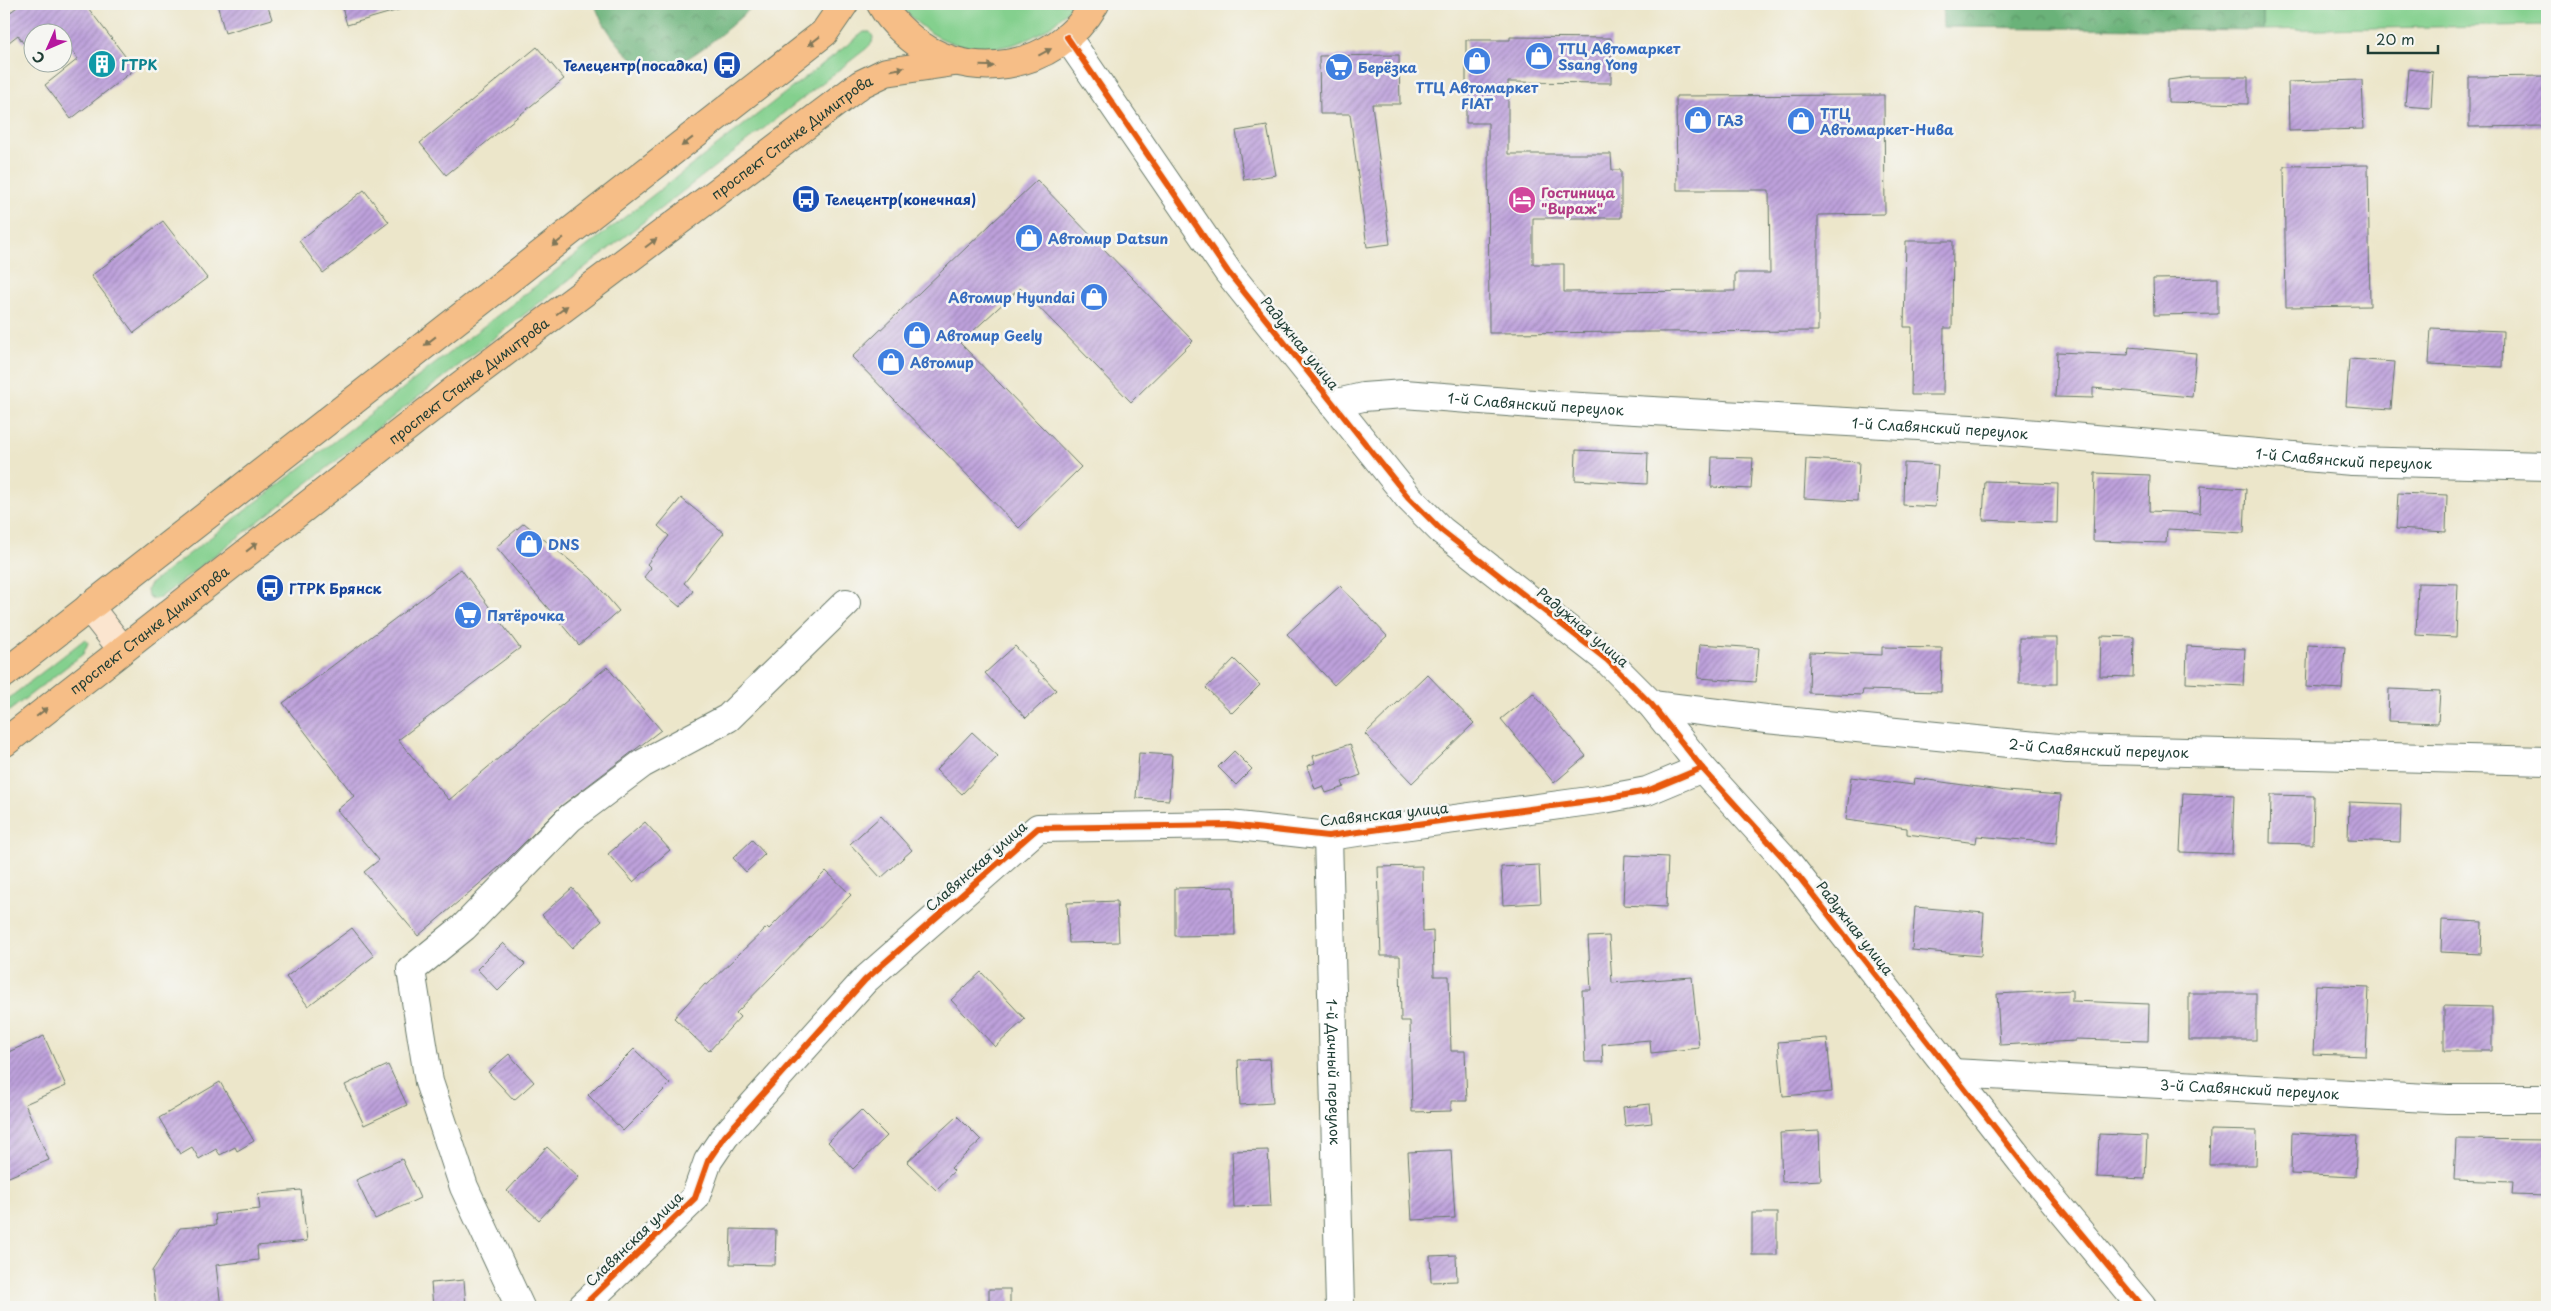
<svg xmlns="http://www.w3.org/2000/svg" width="2551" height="1311" font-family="'Playpen Sans',sans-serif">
<defs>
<pattern id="forest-crowns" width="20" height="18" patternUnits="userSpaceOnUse" patternTransform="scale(1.25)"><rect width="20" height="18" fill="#6bb279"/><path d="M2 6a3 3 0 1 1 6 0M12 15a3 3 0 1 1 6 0" fill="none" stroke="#579264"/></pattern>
<pattern id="building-hatch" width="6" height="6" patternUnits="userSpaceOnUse" patternTransform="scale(1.25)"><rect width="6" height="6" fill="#bea1dc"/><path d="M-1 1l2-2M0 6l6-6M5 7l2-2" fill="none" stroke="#9a84b3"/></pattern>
</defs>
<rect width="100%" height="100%" fill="#f6f6f2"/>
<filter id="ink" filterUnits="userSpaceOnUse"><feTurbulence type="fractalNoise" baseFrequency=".02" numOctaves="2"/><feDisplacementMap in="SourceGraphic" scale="10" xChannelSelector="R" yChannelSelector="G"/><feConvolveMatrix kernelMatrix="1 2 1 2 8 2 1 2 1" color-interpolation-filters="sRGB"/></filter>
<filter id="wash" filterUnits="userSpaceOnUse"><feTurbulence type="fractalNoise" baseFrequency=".0096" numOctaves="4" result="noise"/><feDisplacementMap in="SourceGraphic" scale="20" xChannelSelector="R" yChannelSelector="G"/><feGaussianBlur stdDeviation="1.12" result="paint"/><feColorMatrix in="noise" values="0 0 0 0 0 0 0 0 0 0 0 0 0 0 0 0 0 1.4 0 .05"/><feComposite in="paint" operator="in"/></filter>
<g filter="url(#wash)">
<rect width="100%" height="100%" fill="#ece6ca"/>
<g fill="#84d08e" stroke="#528661">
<path d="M900 4H1073C1028 61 945 65 900 4Z"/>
<path d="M2263 4H2547V25L2263 30Z"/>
<path d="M864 32H870L873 37 872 43 867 48 160 598 153 599 148 596 147 590 149 585Z"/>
<path d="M85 639 88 643 83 654 4 715V702Z"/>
</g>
<g fill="url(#forest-crowns)" stroke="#457856">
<path d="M595 4H755C734 23 687 68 658 69 643 69 629 57 620 46 610 34 599 19 595 4Z"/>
<path d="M1942 4H2263V30L1943 27Z"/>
</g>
<g id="blocks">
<g fill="url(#building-hatch)">
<path d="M21 4H85L135 69 71 119 45 85 78 59 62 38V32H58L50 22 37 32H32V36L23 43 18 35 4 46V17Z"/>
<path d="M217 4H267L272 19 225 33Z"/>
<path d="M341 4H402V9L347 25Z"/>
<path d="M1510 37 1611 38V83L1508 82V154H1611L1612 170H1621V218H1533V264H1564V292L1735 291V273H1770L1769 190H1677L1676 96 1884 95 1885 214 1818 215V331L1489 333 1488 123H1466V40H1510Z"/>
<path d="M537 47 564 79 446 175 420 143Z"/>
<path d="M1399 55 1400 104H1372L1390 244 1367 247 1350 114H1320L1319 56Z"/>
<path d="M2408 69 2433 72 2431 108 2405 106Z"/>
<path d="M2547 76V126L2469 127V77Z"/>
<path d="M2191 77H2248V104L2168 102V80Z"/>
<path d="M2362 80 2364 129 2289 131 2288 82Z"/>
<path d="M1267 126 1276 175 1244 180 1236 131Z"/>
<path d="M2368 165 2370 306 2286 307 2284 166Z"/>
<path d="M1037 180 1193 341 1131 402 1020 288 960 343 1081 467 1019 528 852 357Z"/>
<path d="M364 190 389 222 323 273 299 241Z"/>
<path d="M163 221 207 278 134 333 91 276Z"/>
<path d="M1906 241H1953L1952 328H1944L1943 395H1911L1912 327H1904Z"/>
<path d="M2218 278V314L2154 315 2153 279Z"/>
<path d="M2431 328 2503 331 2502 367 2429 364Z"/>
<path d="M2129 347 2196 353 2192 397 2093 388V398L2055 397 2057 352 2128 355Z"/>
<path d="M2349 359 2395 362 2391 409 2346 406Z"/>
<path d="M1576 450 1648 453 1647 484 1575 480Z"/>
<path d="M1712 457 1753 458 1751 489 1711 487Z"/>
<path d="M1806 459 1859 462 1857 501 1804 498Z"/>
<path d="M1904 463 1938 465 1935 507 1903 505Z"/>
<path d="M2095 473 2150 475 2149 511 2200 513 2201 486 2246 489 2244 533 2167 529 2166 543 2093 541Z"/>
<path d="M1985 481 2058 484 2057 523 1983 520Z"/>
<path d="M2398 493 2447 495 2446 532 2396 529Z"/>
<path d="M681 498 724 533 684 583 693 591 680 607 644 577 651 568 647 564 669 536 658 526Z"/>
<path d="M524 523 591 578 619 611 579 645 496 547Z"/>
<path d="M461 569 520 648 398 740 449 800 607 667 661 730 561 806 505 862 418 936 364 872 379 860 337 810 354 796 283 703Z"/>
<path d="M2418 583 2458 584 2456 637 2416 635Z"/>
<path d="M1340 586 1387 636 1334 685 1287 634Z"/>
<path d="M2101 636 2134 637 2133 677 2100 676Z"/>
<rect x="2019" y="638" width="38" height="46"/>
<path d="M1700 644 1759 648 1756 682 1698 678Z"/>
<path d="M2308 645 2345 647 2342 689 2306 687Z"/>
<path d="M1015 646 1056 690 1026 718 985 673Z"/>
<path d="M2187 646 2245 649 2243 686 2186 683Z"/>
<path d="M1882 647 1942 648 1941 692 1863 690 1862 695 1809 693 1810 652 1882 655Z"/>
<path d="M1234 659 1260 685 1232 713 1206 688Z"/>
<path d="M1427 674 1474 723 1412 783 1365 734Z"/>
<path d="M2389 689 2440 691 2438 723 2388 721Z"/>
<path d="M1533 693 1586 756 1554 783 1501 719Z"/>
<path d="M972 732 998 756 962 794 936 770Z"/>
<path d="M1350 744 1361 775 1342 782 1344 787 1326 793 1323 786 1315 789 1307 766 1315 763 1313 756Z"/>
<path d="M1234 751 1252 769 1236 785 1218 767Z"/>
<path d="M1139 753 1172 755 1169 800 1136 798Z"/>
<path d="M1851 777 1913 785 1914 778 2006 791 2061 795 2057 843 1977 836 1976 843 1907 834V828L1846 820Z"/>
<path d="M2183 793 2234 795 2232 854 2180 852Z"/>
<path d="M2271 795 2314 796 2313 844 2270 843Z"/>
<path d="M2349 802 2401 804 2400 842 2348 840Z"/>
<path d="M881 816 912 850 881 878 850 844Z"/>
<path d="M645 822 670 850 633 882 608 854Z"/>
<path d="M752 840 765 854 746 872 733 858Z"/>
<path d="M1625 855 1668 857 1666 907 1623 905Z"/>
<path d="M1539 865 1541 903 1503 905 1501 867Z"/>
<path d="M1422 866 1423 932 1433 931 1434 976H1449L1451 1051H1465L1467 1101H1451V1111L1412 1112 1410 1021H1401L1400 956H1381L1378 867Z"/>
<path d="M826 871 851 895 736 1013 740 1017 709 1051 674 1018 705 984 707 985 767 927 769 929Z"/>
<path d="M1234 887 1235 935 1175 936V888Z"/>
<path d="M572 888 602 921 572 948 542 915Z"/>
<path d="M1117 901 1119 942 1069 943 1067 903Z"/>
<path d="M1915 907 1984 913 1981 956 1912 950Z"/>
<path d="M2442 920 2482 922 2481 954 2441 952Z"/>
<path d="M352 928 374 956 308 1006 286 977Z"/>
<path d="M1609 936 1612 983 1692 977 1699 1048 1651 1053 1650 1040 1602 1044 1603 1062H1585L1582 990H1591L1588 937Z"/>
<path d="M503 943 525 964 498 991 477 969Z"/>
<path d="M981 972 1025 1019 995 1047 951 1000Z"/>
<path d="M2316 985 2369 987 2366 1056 2313 1054Z"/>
<path d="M2072 990V1001L2149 1004 2148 1041 2075 1039V1041L2000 1045 1997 994Z"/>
<rect x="2189" y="993" width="67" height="47"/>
<path d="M2444 1006 2492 1007V1051H2444Z"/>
<path d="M44 1036 66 1086 25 1104 49 1160 4 1179V1054Z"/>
<path d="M1827 1038 1832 1092 1783 1096 1778 1042Z"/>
<path d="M634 1049 670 1084 623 1131 588 1095Z"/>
<path d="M509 1054 534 1082 514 1100 488 1072Z"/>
<path d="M1270 1059 1273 1103 1240 1105 1238 1060Z"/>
<path d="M388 1065 407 1105 364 1125 345 1085Z"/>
<path d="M220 1082 254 1141 237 1151 235 1147 220 1155 216 1149 199 1159 192 1147 180 1154 159 1118Z"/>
<path d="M1650 1104 1652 1123 1625 1126 1623 1107Z"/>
<path d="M861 1110 887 1136 853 1169 828 1142Z"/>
<path d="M957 1116 981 1140 951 1168 954 1171 936 1190 907 1162Z"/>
<path d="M2210 1130 2257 1131 2256 1165H2209Z"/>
<path d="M1819 1131 1821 1180 1782 1182 1780 1133Z"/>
<path d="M2292 1133 2357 1136 2355 1177 2291 1174Z"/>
<path d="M2099 1134 2147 1136 2145 1179 2097 1177Z"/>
<path d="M2456 1139 2547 1140V1196L2512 1195 2513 1182 2454 1180Z"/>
<path d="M547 1147 579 1177 539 1220 507 1191Z"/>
<path d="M1268 1150 1271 1206 1234 1207 1232 1151Z"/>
<path d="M1451 1150 1455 1218 1412 1220 1408 1152Z"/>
<path d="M402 1159 420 1198 375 1219 356 1180Z"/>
<path d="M301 1190 307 1241 257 1246 258 1260 216 1265 221 1307H156L152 1271 180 1228 216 1225 215 1214 260 1209 258 1194Z"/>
<rect x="1752" y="1213" width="25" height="42"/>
<path d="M731 1229 776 1230 775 1265 730 1264Z"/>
<path d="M1456 1255 1457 1281 1431 1282 1430 1256Z"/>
<path d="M464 1280 466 1307H433L431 1283Z"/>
<rect x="989" y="1289" width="21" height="18"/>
</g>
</g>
</g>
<g filter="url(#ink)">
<use href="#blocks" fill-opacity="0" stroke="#677868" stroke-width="1"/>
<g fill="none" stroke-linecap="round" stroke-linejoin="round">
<defs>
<g id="street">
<path d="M1067 37 1228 272 1408 497 1441 530 1607 660 1652 705 1702 768 1789 864 2021 1161 2142 1307"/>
<path id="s1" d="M1333 404 1363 397 1404 394 1546 405 1989 430 2352 461 2547 466"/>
<path id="s2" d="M1652 705 1766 719 2068 749 2547 761"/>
<path id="s3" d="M1328 836 1340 1307"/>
<path id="s4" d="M1952 1073 2447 1099H2547"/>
<path d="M520 1307 464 1187 429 1082 411 970 464 927 570 818 642 764 728 718 846 603"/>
<path d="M582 1307 695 1198 708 1161 725 1136 865 980 1038 828 1229 825 1328 836 1604 799 1647 791 1702 768"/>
</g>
<path id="secondary" d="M89 607 122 649"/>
<g id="primary">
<path d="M881 4C887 15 896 25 905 33 963 87 1056 71 1095 4"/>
<path d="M4 674 824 33 844 4"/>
<path id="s5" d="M4 743 457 388 861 84 886 72 954 62"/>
</g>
</defs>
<use href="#street" stroke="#677868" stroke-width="30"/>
<use href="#secondary" stroke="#677868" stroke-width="30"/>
<use href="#primary" stroke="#677868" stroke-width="30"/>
<use href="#street" stroke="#fff" stroke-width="28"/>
<use href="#secondary" stroke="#fbe5cf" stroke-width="28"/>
<use href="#primary" stroke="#f6be87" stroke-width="28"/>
<defs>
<g id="cycleway">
<path d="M1067 37 1228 272 1408 497 1441 530 1607 660 1652 705 1702 768 1789 864 2021 1161 2142 1307"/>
<path d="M582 1307 695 1198 708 1161 725 1136 865 980 1038 828 1229 825 1328 836 1604 799 1647 791 1702 768"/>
</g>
</defs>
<use href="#cycleway" stroke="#f6f6f2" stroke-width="9"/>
<use href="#cycleway" stroke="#e8590c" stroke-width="6"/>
</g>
<defs><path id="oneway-solid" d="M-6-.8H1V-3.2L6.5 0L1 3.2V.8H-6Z" transform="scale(1.25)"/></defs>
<g fill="#807759">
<use href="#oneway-solid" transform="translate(814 41) rotate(142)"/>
<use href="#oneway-solid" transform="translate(1045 52) rotate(-28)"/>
<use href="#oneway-solid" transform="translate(987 66) rotate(1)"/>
<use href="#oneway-solid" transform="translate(897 69) rotate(-12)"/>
<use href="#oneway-solid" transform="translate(687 142) rotate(142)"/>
<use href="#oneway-solid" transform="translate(558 242) rotate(142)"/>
<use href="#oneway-solid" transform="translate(651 243) rotate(-37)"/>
<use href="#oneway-solid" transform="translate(562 310) rotate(-37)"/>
<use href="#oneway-solid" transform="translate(430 341) rotate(142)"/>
<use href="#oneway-solid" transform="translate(252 547) rotate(-38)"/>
<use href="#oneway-solid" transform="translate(42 712) rotate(-39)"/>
</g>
</g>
<defs>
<symbol id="shop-disc" viewBox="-11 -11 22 22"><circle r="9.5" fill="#3f7fe0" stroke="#f6f6f2"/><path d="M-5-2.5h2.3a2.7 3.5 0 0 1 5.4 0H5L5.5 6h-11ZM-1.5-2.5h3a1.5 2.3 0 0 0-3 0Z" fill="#fff"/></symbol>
<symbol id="building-disc" viewBox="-11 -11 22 22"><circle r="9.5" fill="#0f9aa8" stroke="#f6f6f2"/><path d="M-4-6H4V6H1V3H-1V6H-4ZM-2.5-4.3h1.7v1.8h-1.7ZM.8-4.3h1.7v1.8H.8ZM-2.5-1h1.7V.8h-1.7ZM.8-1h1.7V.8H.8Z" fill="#fff"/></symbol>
<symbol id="bus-disc" viewBox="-11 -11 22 22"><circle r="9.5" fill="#1a4fb4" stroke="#f6f6f2"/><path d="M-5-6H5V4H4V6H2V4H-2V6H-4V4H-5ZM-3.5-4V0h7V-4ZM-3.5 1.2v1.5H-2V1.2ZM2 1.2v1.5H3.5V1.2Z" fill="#fff"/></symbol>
<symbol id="supermarket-disc" viewBox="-11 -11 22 22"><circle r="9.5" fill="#3f7fe0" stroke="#f6f6f2"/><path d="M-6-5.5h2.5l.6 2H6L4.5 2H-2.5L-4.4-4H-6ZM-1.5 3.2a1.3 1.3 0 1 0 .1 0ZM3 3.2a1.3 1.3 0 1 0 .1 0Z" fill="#fff"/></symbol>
<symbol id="hotel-disc" viewBox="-11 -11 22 22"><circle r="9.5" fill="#d1479c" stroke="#f6f6f2"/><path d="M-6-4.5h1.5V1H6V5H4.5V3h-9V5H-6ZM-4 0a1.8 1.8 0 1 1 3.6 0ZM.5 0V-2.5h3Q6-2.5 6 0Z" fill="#fff"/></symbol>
</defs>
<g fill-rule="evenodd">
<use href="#shop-disc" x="1523" y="40" width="32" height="32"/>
<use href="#shop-disc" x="1461" y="45" width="32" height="32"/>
<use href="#building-disc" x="86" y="48" width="32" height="32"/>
<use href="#bus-disc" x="711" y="49" width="32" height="32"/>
<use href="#supermarket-disc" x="1323" y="51" width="32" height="32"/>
<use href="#shop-disc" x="1682" y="104" width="32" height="32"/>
<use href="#shop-disc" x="1785" y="105" width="32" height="32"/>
<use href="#bus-disc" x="790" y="183" width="32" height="32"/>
<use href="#hotel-disc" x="1506" y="184" width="32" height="32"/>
<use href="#shop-disc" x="1013" y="222" width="32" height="32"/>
<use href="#shop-disc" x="1078" y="281" width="32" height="32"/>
<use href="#shop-disc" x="901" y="319" width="32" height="32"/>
<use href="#shop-disc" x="875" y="346" width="32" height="32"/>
<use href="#shop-disc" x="513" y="528" width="32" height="32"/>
<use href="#bus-disc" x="254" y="572" width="32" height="32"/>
<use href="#supermarket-disc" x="452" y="599" width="32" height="32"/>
</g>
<g text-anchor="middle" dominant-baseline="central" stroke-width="5" stroke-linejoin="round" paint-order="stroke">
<g font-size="14" font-weight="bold" fill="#366cbe" stroke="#f6f6f2" text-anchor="start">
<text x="1558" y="48">ТТЦ Автомаркет<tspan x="1558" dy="16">Ssang Yong</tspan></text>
<text x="1358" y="67">Берёзка</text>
<text x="1477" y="87" text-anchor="middle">ТТЦ Автомаркет<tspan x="1477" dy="16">FIAT</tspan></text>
<text x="1820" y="113">ТТЦ<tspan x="1820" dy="16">Автомаркет-Нива</tspan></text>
<text x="1717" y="120">ГАЗ</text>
<text x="1048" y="238">Автомир Datsun</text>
<text x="1075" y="297" text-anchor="end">Автомир Hyundai</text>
<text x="936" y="335">Автомир Geely</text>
<text x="910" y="362">Автомир</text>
<text x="548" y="544">DNS</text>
<text x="487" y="615">Пятёрочка</text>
</g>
<g font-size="14" font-weight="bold" fill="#0d838f" stroke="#f6f6f2" text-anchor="start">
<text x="121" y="64">ГТРК</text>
</g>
<g font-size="14" font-weight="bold" fill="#164399" stroke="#f6f6f2" text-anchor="start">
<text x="708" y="65" text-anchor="end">Телецентр(посадка)</text>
<text x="825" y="199">Телецентр(конечная)</text>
<text x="289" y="588">ГТРК Брянск</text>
</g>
<g font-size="14" fill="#1f3d34" stroke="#f6f6f2">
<text stroke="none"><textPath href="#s5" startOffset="994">проспект Станке Димитрова</textPath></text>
<text transform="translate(1300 343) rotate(51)">Радужная улица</text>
<text stroke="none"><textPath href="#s5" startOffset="589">проспект Станке Димитрова</textPath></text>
<text stroke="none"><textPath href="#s1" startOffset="204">1-й Славянский переулок</textPath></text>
<text stroke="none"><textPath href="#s1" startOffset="609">1-й Славянский переулок</textPath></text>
<text stroke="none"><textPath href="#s1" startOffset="1014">1-й Славянский переулок</textPath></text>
<text transform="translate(1583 627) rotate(40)">Радужная улица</text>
<text stroke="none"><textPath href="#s5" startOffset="184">проспект Станке Димитрова</textPath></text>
<text stroke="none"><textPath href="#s2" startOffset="449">2-й Славянский переулок</textPath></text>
<text transform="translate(1384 814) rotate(-6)">Славянская улица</text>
<text transform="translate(976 866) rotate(-41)">Славянская улица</text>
<text transform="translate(1855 928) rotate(52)">Радужная улица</text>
<text stroke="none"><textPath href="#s3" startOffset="236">1-й Дачный переулок</textPath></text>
<text stroke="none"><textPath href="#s4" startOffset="298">3-й Славянский переулок</textPath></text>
<text transform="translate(634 1239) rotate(-44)">Славянская улица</text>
</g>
<g font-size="14" font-weight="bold" fill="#b23c85" stroke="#f6f6f2" text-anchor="start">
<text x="1541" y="192">Гостиница<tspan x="1541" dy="16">"Вираж"</tspan></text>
</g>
</g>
<rect width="2551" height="1311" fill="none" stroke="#f6f6f2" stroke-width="20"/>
<g transform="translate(48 48) rotate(225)"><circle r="24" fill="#f6f6f2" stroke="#a0aca6"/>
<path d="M0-4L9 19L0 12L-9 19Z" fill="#b5179e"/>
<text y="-8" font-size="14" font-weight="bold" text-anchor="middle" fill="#1f3d34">С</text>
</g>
<path d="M2368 45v8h70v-8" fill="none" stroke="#1f3d34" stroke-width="2.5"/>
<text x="2376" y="45" font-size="15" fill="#1f3d34" stroke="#f6f6f2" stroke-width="4" paint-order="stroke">20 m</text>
</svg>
